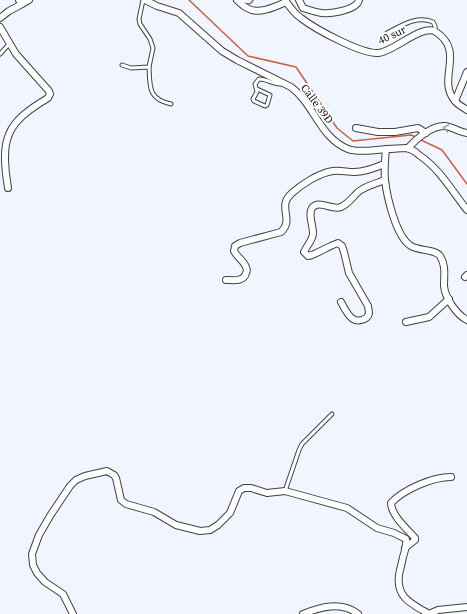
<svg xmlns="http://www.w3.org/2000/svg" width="467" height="614" font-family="'Source Serif 4',serif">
<rect width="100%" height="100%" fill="#f0f5ff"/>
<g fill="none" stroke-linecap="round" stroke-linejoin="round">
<g stroke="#cb613e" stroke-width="1.5">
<path d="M189 0 248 56 296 67 337 128 353 141 411 135 416 137"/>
<path d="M419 139 442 150 467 184"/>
</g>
<defs>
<g id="lane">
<path d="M240 0 249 2 251 0"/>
<path d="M387 33C401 26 416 15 433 22L435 26V31"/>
<path d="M0 54 10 43"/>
<path d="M122 65 131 68 149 67 153 48 150 39 140 24 139 19 143 0"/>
<path d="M149 67C150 87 148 99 171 104"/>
<path d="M257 89 270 95 267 105 265 106 254 101 253 99 257 92 255 84 259 79C267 79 275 85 283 84"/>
<path d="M285 491 299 450 302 444 332 414"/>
</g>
<g id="street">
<path d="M19 0 22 4 29 0"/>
<path d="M145 0 157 6 179 13 222 51 237 60 291 87C314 104 320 138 348 149 358 153 377 150 388 149 394 149 400 148 406 148 411 149 416 152 419 155 440 169 452 191 467 210"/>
<path d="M237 0C240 3 243 6 247 8 258 15 275 7 286 2"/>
<path d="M285 0C289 6 295 14 301 18 315 29 361 54 378 53 394 52 422 23 436 32 466 52 436 79 455 101 458 105 463 107 467 110"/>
<path d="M299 0 303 8C309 10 315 12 322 13 331 14 357 10 359 0"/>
<path d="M0 18 9 11 22 4"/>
<path d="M0 27 16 54 49 91 50 94 48 98C6 123 0 138 8 188"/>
<path d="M455 101 467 72"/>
<path d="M356 128 378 132H395L418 128 426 133"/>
<path d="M408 148C416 139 432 125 445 126 453 127 459 132 467 133"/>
<path d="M386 149C385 159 384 169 385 180 387 197 396 237 411 246 419 251 435 249 440 256 446 265 444 275 444 286 445 298 457 315 467 320"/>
<path d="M465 277 467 275"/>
<path d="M226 280C233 280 244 282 246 273 247 272 247 269 246 267 244 261 237 257 234 251L235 246 240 243 281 232C295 219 276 207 292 193 302 184 319 173 333 171 340 170 347 172 354 172 364 172 375 168 384 164"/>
<path d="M341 302C344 308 348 316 353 319 358 322 368 320 369 313 369 312 368 307 368 306L349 273 344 252 342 246 338 243C328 246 316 255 308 256L304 252C307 245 313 240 313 233 313 226 308 214 312 208 319 199 332 211 341 207 348 204 352 198 357 193 364 186 375 184 385 180"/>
<path d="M406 322 429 317 449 299"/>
<path d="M405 548 415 540V538C407 529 391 515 391 503 404 489 433 477 451 477"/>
<path d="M73 614 63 594 45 582 37 573 33 565 32 554 39 535 50 516 70 486 76 480 85 476 107 471 114 475 116 478 121 500 126 504 154 512 176 525 200 531 210 530 218 525 230 513 239 491 244 488H251L267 493 285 491 347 508 377 528 394 533 406 539C407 545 405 551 403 557 402 563 400 569 399 575 396 598 412 604 429 614"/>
<path d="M303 614C320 607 341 601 358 614"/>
<path d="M429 614 438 610 467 607"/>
</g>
</defs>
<use href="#lane" stroke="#414141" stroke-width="5"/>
<use href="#street" stroke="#414141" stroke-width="8"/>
<use href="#lane" stroke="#fff" stroke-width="3"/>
<use href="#street" stroke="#fff" stroke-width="6"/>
</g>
<defs><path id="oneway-chevron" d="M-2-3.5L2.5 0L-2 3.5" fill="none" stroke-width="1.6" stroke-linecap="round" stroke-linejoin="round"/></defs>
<use stroke="#9f9f9f" href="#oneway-chevron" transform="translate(446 128) rotate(-171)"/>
<g text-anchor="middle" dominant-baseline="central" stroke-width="4" stroke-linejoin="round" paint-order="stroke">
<g font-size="11" fill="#0e0e0e" stroke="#fff">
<text transform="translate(392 35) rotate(-25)">40 sur</text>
<text transform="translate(317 104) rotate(53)">Calle 39D</text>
</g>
</g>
</svg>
